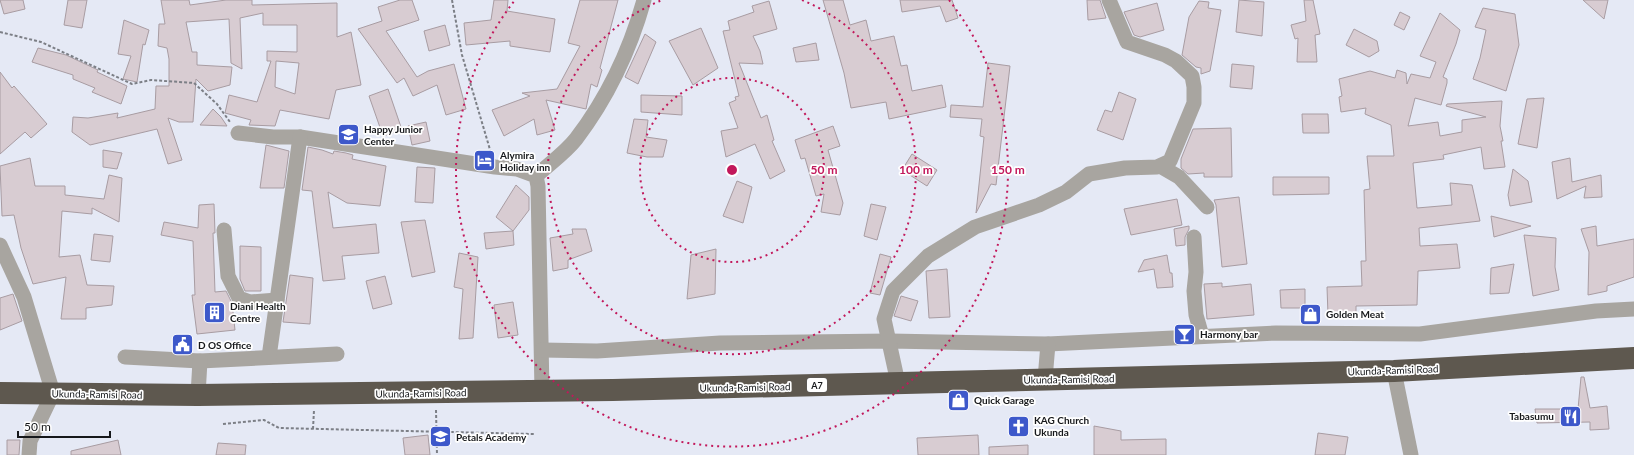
<svg xmlns="http://www.w3.org/2000/svg" width="1634" height="455" font-family="Lato,sans-serif">
<rect width="100%" height="100%" fill="#e5e9f5"/>
<g fill="#d8ccd2" stroke="#a89ca2" fill-rule="evenodd">
<path d="M0 0H23L25 9 4 14Z"/>
<path d="M68 0H87L82 28 64 25Z"/>
<path d="M161 0H189L190 5 226 0H252V5L337 3V37L351 32 361 85 336 90 329 119 280 110 275 126 249 125 251 120 225 113 229 95 257 102 271 61H267V51L297 52V25H263V13L240 18 242 69 231 63 229 19 186 22 192 52H197V65L232 67 230 85 208 91 196 79 193 122H179L168 118 182 160 168 164 157 129 90 145 72 132 73 117 88 118 118 113 117 118 155 109 156 86H169V59L167 48 158 46 159 24H165ZM276 61 299 63 295 94 275 87Z"/>
<path d="M400 0H412L419 20 386 31 417 77 428 71 454 64 466 109 446 115 437 85 413 96 404 78 397 83 358 29 382 21 378 7Z"/>
<path d="M494 0H508L507 11 555 19 550 52 510 46V41L466 45 464 23 491 20Z"/>
<path d="M580 0H618L600 68 602 70 597 87 591 84 586 109 546 100 555 130 537 135 534 119 504 136 492 110 530 96 522 93 557 89 580 46 568 43Z"/>
<path d="M823 0H843L850 25 866 20 871 41 894 36 901 66 907 65 912 91 942 85 946 107 889 119 886 102 851 108 844 73Z"/>
<path d="M900 0H952L958 18 946 22 940 6 902 12Z"/>
<path d="M1087 0H1100L1106 18 1088 20Z"/>
<path d="M1239 0 1264 2 1262 36 1236 32Z"/>
<path d="M1304 0H1313L1320 34 1315 35 1317 62H1297L1298 38 1295 39 1291 25 1306 21Z"/>
<path d="M1583 0H1608L1604 19Z"/>
<path d="M769 1 777 29 753 36 760 51 763 64 739 63 761 118 767 115 774 140 772 141 785 171 770 179 755 144 726 157 721 131 738 128 729 103 736 100 735 97 739 96 723 31 730 30 728 21 754 12 752 6Z"/>
<path d="M1199 1 1209 2 1208 8 1221 10 1210 71 1201 74V68L1196 67 1182 55 1189 17Z"/>
<path d="M1157 3 1164 30 1140 37 1134 35 1124 12Z"/>
<path d="M1483 8 1515 14 1519 45 1506 91 1473 79 1480 58 1486 30 1475 27Z"/>
<path d="M1400 12 1410 17 1404 30 1394 25Z"/>
<path d="M1440 13 1460 30 1456 44 1443 77 1447 79V83L1441 105 1415 98 1408 126 1438 122 1440 136 1462 132V120L1486 117 1446 106 1447 104 1502 101 1500 126 1503 141H1501L1505 167 1484 169 1481 147 1443 155 1444 159 1413 163 1417 208 1452 205 1450 183 1472 185 1480 221 1419 228 1420 246 1457 244 1460 268 1418 271 1417 305 1356 306V313L1328 315 1327 287 1362 286 1361 261H1366L1364 190 1370 189 1367 156H1394L1391 125 1365 114 1366 108 1341 112 1339 97 1342 96 1339 79 1370 71 1395 78 1397 70 1406 73 1407 84 1411 74 1430 78 1436 62 1420 56Z"/>
<path d="M124 20 149 30 145 45 143 44 137 82 123 79 131 56 118 54Z"/>
<path d="M445 25 450 45 429 51 424 31Z"/>
<path d="M701 28 718 68 693 85 669 41Z"/>
<path d="M1354 29 1377 41 1379 51 1369 57 1346 45Z"/>
<path d="M645 34 656 42 638 84 625 77Z"/>
<path d="M816 43 819 60 796 62 793 48Z"/>
<path d="M38 48 66 55 98 70 97 72 127 86 121 104 92 92 95 88 73 79V75L32 62Z"/>
<path d="M988 63 1010 66 996 185 991 184 976 213 984 137 980 136 982 119 950 117 951 105 983 107Z"/>
<path d="M1232 64 1254 66 1252 89 1230 87Z"/>
<path d="M0 72 12 88 14 86 47 124 31 138 25 132 0 154Z"/>
<path d="M388 89 402 130 383 136 369 96Z"/>
<path d="M1119 92 1136 99 1123 140 1097 130 1105 110 1112 112Z"/>
<path d="M641 95 682 96V115L641 112Z"/>
<path d="M1544 98 1537 148 1518 144 1527 99Z"/>
<path d="M213 109 221 117 227 126 200 125Z"/>
<path d="M1302 114H1328L1329 133H1303Z"/>
<path d="M634 119 648 120 646 137 667 140 663 157H647L627 153Z"/>
<path d="M426 122 430 141 412 145 408 126Z"/>
<path d="M833 126 840 146 828 150 843 203 840 215 821 212 824 194 816 196 805 158 801 159 795 140Z"/>
<path d="M1231 128 1232 177H1204V173L1188 174 1181 168V159L1193 129Z"/>
<path d="M266 145 289 151 284 188H260Z"/>
<path d="M308 147 322 150 333 154 334 151 346 153 353 155 352 159 386 166 380 206 347 203 328 192 333 228 376 224 379 253 342 256 345 279 323 281 312 191 302 190Z"/>
<path d="M103 150 122 153 117 169 103 167Z"/>
<path d="M912 154 937 170 927 186 902 170Z"/>
<path d="M30 158 35 186H65V195L104 199 109 175 122 178 119 222 92 208V214L62 211 59 257 80 255 87 285 114 286 112 305 86 308V319H61L66 277 33 284 21 248 14 215 2 216 0 166Z"/>
<path d="M1570 158 1572 182 1601 175 1602 197 1584 198 1586 186 1557 199 1552 162Z"/>
<path d="M417 167 435 168 433 203 415 202Z"/>
<path d="M1513 169 1528 181 1532 202 1510 206 1508 195Z"/>
<path d="M1273 177H1329V194L1273 195Z"/>
<path d="M737 181 752 187 743 223 723 216Z"/>
<path d="M516 185 529 197V210L513 231 496 217Z"/>
<path d="M1239 197 1247 264 1222 267 1216 205 1214 200Z"/>
<path d="M1177 199 1182 225 1131 235 1124 209Z"/>
<path d="M214 204 215 233H213L215 292 226 291 232 303 235 330 197 334 192 295H195L193 241 161 235 164 222 198 228 199 205Z"/>
<path d="M871 204 886 207 877 240 864 236Z"/>
<path d="M1491 216 1531 226 1494 237Z"/>
<path d="M425 220 435 272 412 277 401 222Z"/>
<path d="M1189 226V229L1185 237V245L1176 246 1174 229Z"/>
<path d="M1596 226 1597 246 1634 239V277L1607 286V291L1588 295 1589 252 1581 229Z"/>
<path d="M572 229H586L592 251 568 260V268L553 271 550 238 573 234Z"/>
<path d="M513 231 514 245 486 249 484 233Z"/>
<path d="M94 234 113 236 110 262 91 260Z"/>
<path d="M1524 235 1556 238 1555 267 1559 290 1533 296Z"/>
<path d="M240 246 261 247V291H245L240 279Z"/>
<path d="M716 249 715 294 687 299 691 255Z"/>
<path d="M459 253 478 257 473 338 459 339 463 289 454 287Z"/>
<path d="M880 254 891 257 880 295 870 293Z"/>
<path d="M1167 255 1170 273H1172L1173 287 1157 288 1154 269 1138 272 1144 260Z"/>
<path d="M1514 264 1509 293 1490 294 1491 268Z"/>
<path d="M947 269 950 317 929 318 926 271Z"/>
<path d="M290 275 313 278 310 324 283 322Z"/>
<path d="M385 276 392 304 373 309 366 281Z"/>
<path d="M1222 283V287L1251 284 1254 315 1207 319 1204 284Z"/>
<path d="M1305 289V308H1281L1280 290Z"/>
<path d="M13 294 22 321 0 330V298Z"/>
<path d="M901 296 918 301 911 321 894 316Z"/>
<path d="M513 302 518 335 498 338 494 305Z"/>
<path d="M1581 377H1584L1590 408 1607 406 1609 429 1590 430V422L1537 423 1535 409H1578Z"/>
<path d="M1094 426 1121 431V440L1166 439V455H1094Z"/>
<path d="M1318 433 1348 437 1345 455H1315Z"/>
<path d="M428 435 430 455H405L403 438Z"/>
<path d="M978 435 979 455H918L917 438Z"/>
<path d="M7 440H20L19 455H7Z"/>
<path d="M118 440 121 455H71V451Z"/>
<path d="M218 443 246 445 245 455H216Z"/>
<path d="M1028 445V455H989V447Z"/>
</g>
<g fill="none" stroke-linecap="round" stroke-linejoin="round">
<g stroke="#7c7f86" stroke-width="2" stroke-dasharray="3 2" stroke-linecap="butt">
<path d="M452 0 462 55 491 153"/>
<path d="M0 32 41 42 132 84 151 80 194 83 217 104 230 122"/>
<path d="M436 410 437 455"/>
<path d="M223 424 264 420 279 428 534 434"/>
<path d="M313 429 314 410"/>
</g>
<g stroke="#a8a5a0" stroke-width="15">
<path d="M238 133 273 137H300L495 167 517 169 536 176 538 186 542 391"/>
<path d="M1160 166 1179 177 1207 207"/>
<path d="M536 176C549 164 565 153 576 139 608 97 630 50 644 0"/>
<path d="M224 230 228 276 239 298 250 302 277 300"/>
<path d="M1194 237 1196 272 1194 291 1196 315 1202 336"/>
<path d="M0 245 24 297 53 393 30 441 29 455"/>
<path d="M542 350 597 351 720 343 890 341 1048 344 1276 333 1420 334 1596 311 1634 309"/>
<path d="M125 357 200 361 337 354"/>
<path d="M269 357 300 137"/>
<path d="M1394 371 1411 455"/>
<path d="M1045 379 1048 344"/>
<path d="M898 383 884 319 893 291 928 256 975 227 1039 205 1066 192 1089 174 1125 168 1157 167 1170 161 1194 103V87L1192 76 1176 61 1165 55 1127 42 1109 0"/>
<path d="M198 395 200 361"/>
</g>
<path stroke="#5e584f" stroke-width="22" d="M0 393 198 395 613 390 1394 371 1634 358"/>
</g>
<g fill="none" stroke="#c2185b" stroke-width="2" stroke-dasharray="2 4">
<circle cx="732" cy="170" r="92"/>
<path d="M802 0A184 184 0 1 1 662 0"/>
<path d="M949 0A276 276 0 1 1 515 0"/>
</g>
<defs>
<symbol id="school-square" viewBox="-11 -11 22 22"><rect x="-9" y="-9" width="18" height="18" rx="4" fill="#3d58ca" stroke="#fff"/><path d="M0-5L7-2L0 1L-7-2ZM-4 1L0 2.5L4 1V4Q0 6-4 4Z" fill="#fff"/></symbol>
<symbol id="hotel-square" viewBox="-11 -11 22 22"><rect x="-9" y="-9" width="18" height="18" rx="4" fill="#3d58ca" stroke="#fff"/><path d="M-6-4.5h1.5V1H6V5H4.5V3h-9V5H-6ZM-4 0a1.8 1.8 0 1 1 3.6 0ZM.5 0V-2.5h3Q6-2.5 6 0Z" fill="#fff"/></symbol>
<symbol id="building-square" viewBox="-11 -11 22 22"><rect x="-9" y="-9" width="18" height="18" rx="4" fill="#3d58ca" stroke="#fff"/><path d="M-4-6H4V6H1V3H-1V6H-4ZM-2.5-4.3h1.7v1.8h-1.7ZM.8-4.3h1.7v1.8H.8ZM-2.5-1h1.7V.8h-1.7ZM.8-1h1.7V.8H.8Z" fill="#fff"/></symbol>
<symbol id="shop-square" viewBox="-11 -11 22 22"><rect x="-9" y="-9" width="18" height="18" rx="4" fill="#3d58ca" stroke="#fff"/><path d="M-5-2.5h2.3a2.7 3.5 0 0 1 5.4 0H5L5.5 6h-11ZM-1.5-2.5h3a1.5 2.3 0 0 0-3 0Z" fill="#fff"/></symbol>
<symbol id="bar-square" viewBox="-11 -11 22 22"><rect x="-9" y="-9" width="18" height="18" rx="4" fill="#3d58ca" stroke="#fff"/><path d="M-6-5H6L.8 .8V4.5H3.5V6h-7V4.5H-.8V.8Z" fill="#fff"/></symbol>
<symbol id="civic-square" viewBox="-11 -11 22 22"><rect x="-9" y="-9" width="18" height="18" rx="4" fill="#3d58ca" stroke="#fff"/><path d="M-.6-6.5H3V-4.5H.6V-3L4-1V1h2V6H-6V1h2V-1L-.6-3ZM-1.2 2.5V6h2.4V2.5Z" fill="#fff"/></symbol>
<symbol id="restaurant-square" viewBox="-11 -11 22 22"><rect x="-9" y="-9" width="18" height="18" rx="4" fill="#3d58ca" stroke="#fff"/><path d="M-5-6h1v4h1v-4h1v4h1v-4h1v5L-1.5 .5V6h-2V.5L-5-1ZM5-6V6H3V1.5H1.5Q1.5-4 5-6Z" fill="#fff"/></symbol>
<symbol id="church-square" viewBox="-11 -11 22 22"><rect x="-9" y="-9" width="18" height="18" rx="4" fill="#3d58ca" stroke="#fff"/><path d="M-1.2-6h2.4v3.5h3.3v2.4h-3.3V6h-2.4V-.1h-3.3v-2.4h3.3Z" fill="#fff"/></symbol>
</defs>
<g fill-rule="evenodd">
<use href="#school-square" x="336" y="122" width="25" height="25"/>
<use href="#hotel-square" x="472" y="148" width="25" height="25"/>
<use href="#building-square" x="202" y="300" width="25" height="25"/>
<use href="#shop-square" x="1298" y="302" width="25" height="25"/>
<use href="#bar-square" x="1172" y="322" width="25" height="25"/>
<use href="#civic-square" x="170" y="332" width="25" height="25"/>
<use href="#shop-square" x="946" y="388" width="25" height="25"/>
<use href="#restaurant-square" x="1558" y="404" width="25" height="25"/>
<use href="#church-square" x="1006" y="414" width="25" height="25"/>
<use href="#school-square" x="428" y="424" width="25" height="25"/>
</g>
<g text-anchor="middle" dominant-baseline="central" stroke-width="3.5" stroke-linejoin="round" paint-order="stroke">
<rect fill="#fff" stroke="#5c5d5f" stroke-width="1" x="807" y="378" width="20" height="14" rx="3"/>
<g font-size="9" font-weight="bold" fill="#16181b">
<text x="817" y="385">A7</text>
</g>
<g font-size="10" font-weight="bold" fill="#16181b" stroke="#fff" text-anchor="start">
<text x="364" y="129">Happy Junior<tspan x="364" dy="12">Center</tspan></text>
<text x="500" y="155">Alymira<tspan x="500" dy="12">Holiday inn</tspan></text>
<text x="230" y="306">Diani Health<tspan x="230" dy="12">Centre</tspan></text>
<text x="1326" y="314">Golden Meat</text>
<text x="1200" y="334">Harmony bar</text>
<text x="198" y="345">D OS Office</text>
<text x="974" y="400">Quick Garage</text>
<text x="1554" y="416" text-anchor="end">Tabasumu</text>
<text x="1034" y="420">KAG Church<tspan x="1034" dy="12">Ukunda</tspan></text>
<text x="456" y="437">Petals Academy</text>
</g>
<g font-size="10" fill="#16181b" stroke="#fff">
<text transform="translate(1393 370) rotate(-2)">Ukunda-Ramisi Road</text>
<text transform="translate(1069 379) rotate(-1)">Ukunda-Ramisi Road</text>
<text transform="translate(745 387) rotate(-1)">Ukunda-Ramisi Road</text>
<text transform="translate(421 393) rotate(-1)">Ukunda-Ramisi Road</text>
<text transform="translate(97 394) rotate(1)">Ukunda-Ramisi Road</text>
</g>
</g>
<circle cx="732" cy="170" r="6" fill="#c2185b" stroke="#fff" stroke-width="2"/>
<g font-size="12" text-anchor="middle" font-weight="bold" fill="#c2185b" stroke="#fff" stroke-width="3.5" stroke-linejoin="round" paint-order="stroke">
<text x="824" y="174">50 m</text>
<text x="916" y="174">100 m</text>
<text x="1008" y="174">150 m</text>
</g>
<path d="M18 431v6h92v-6" fill="none" stroke="#16181b" stroke-width="2"/>
<text x="24" y="431" font-size="12" fill="#16181b" stroke="#ffffff" stroke-width="3" paint-order="stroke">50 m</text>
</svg>
